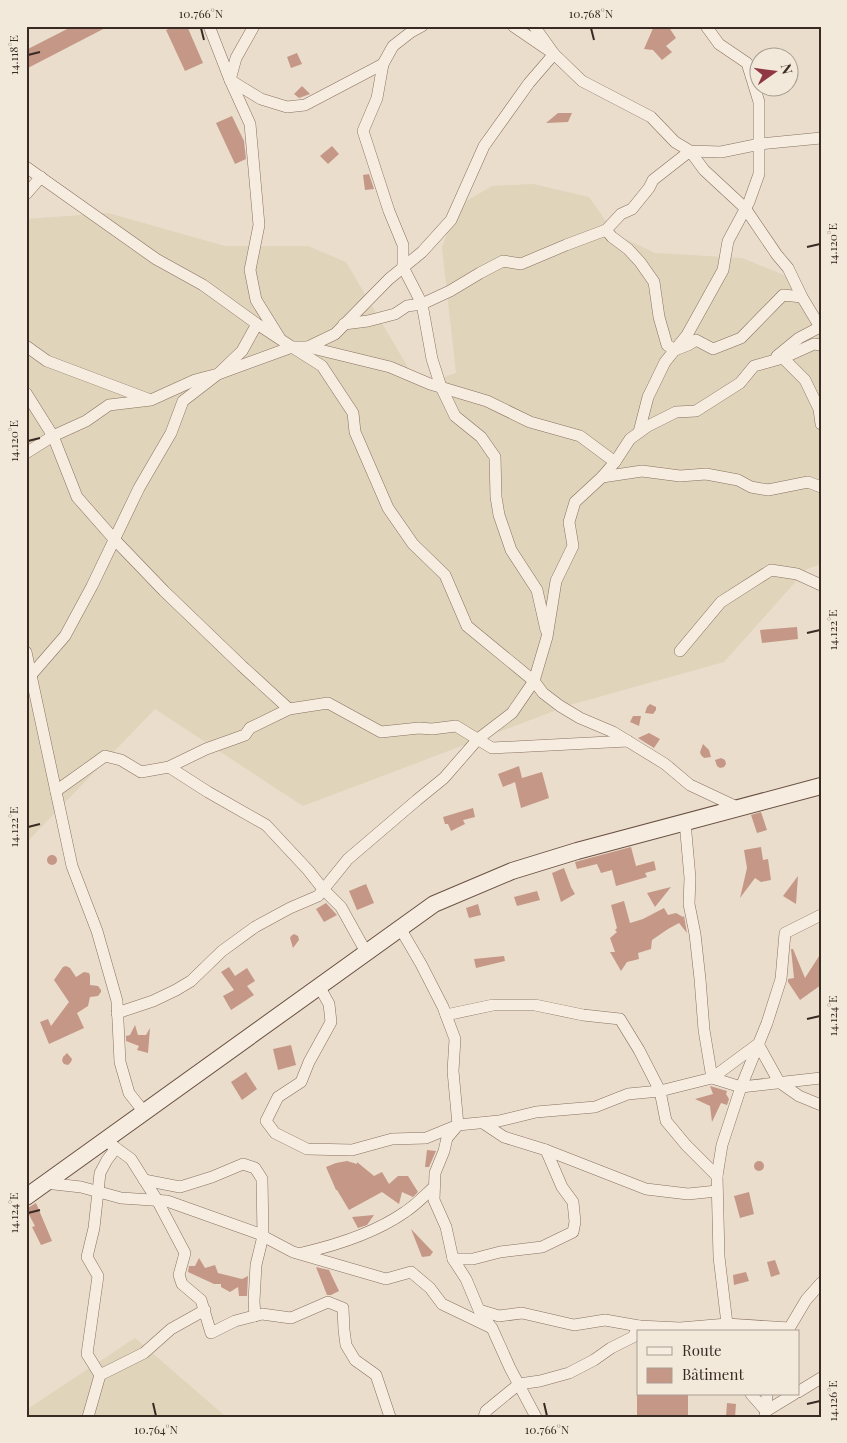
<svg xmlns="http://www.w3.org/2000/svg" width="847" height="1443" font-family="'Playfair Display',serif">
<rect width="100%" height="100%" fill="#ebddcc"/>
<g fill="#e0d4ba">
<path d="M533 184 589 197 615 234 655 253 742 258 784 275 821 322V564L807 569 724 662 570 705 303 806 155 709 26 843V219L108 213 225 246H308L346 262 419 386 456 373 442 248 456 207 492 186Z"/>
<path d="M135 1338 226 1417H26V1410Z"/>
</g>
<g fill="#c59786">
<path d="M73 26H109L26 69V50Z"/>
<path d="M176 26H187L203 63 185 71 166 30Z"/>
<path d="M654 26H668L676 38 666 46 672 52 662 60 653 50 644 49Z"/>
<path d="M297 53 302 64 291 68 287 57Z"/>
<path d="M302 86 310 94 299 98 294 94Z"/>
<path d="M558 113H572L568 122 546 123Z"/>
<path d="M232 116 244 141 246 159 235 164 216 123Z"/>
<path d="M332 146 339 154 328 164 320 156Z"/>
<path d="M369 174 374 189 365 190 363 175Z"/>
<path d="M797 627 798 639 762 643 760 630Z"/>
<path d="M650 704 656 707V710L653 714 645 713 647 707Z"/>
<path d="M633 716H641L639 726 630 722Z"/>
<path d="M649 733 660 739 654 748 638 738Z"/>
<path d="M703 744 709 750 711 757 704 758 701 755 700 752Z"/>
<path d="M721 758 725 760 726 764 724 767 720 768 717 766 715 760Z"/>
<path d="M519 766 522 778 542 772 549 798 521 808 515 782 503 787 498 774Z"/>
<path d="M473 808 475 817 463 820 465 824 451 831 448 824H445L443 817Z"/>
<path d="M761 812 767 830 757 833 751 815Z"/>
<path d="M631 847 636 866 654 861 656 870 645 873 647 877 616 886 612 870 601 873 597 864 577 869 575 862Z"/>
<path d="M761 847 763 860 768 859 771 880 761 882 755 878 740 898 747 868 744 850Z"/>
<circle cx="52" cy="860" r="5"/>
<path d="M564 868 571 887 575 894 561 902 552 873Z"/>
<path d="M798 876 796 904 783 896Z"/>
<path d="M366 884 374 903 357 910 349 891Z"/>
<path d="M671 887 655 907 647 893Z"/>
<path d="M537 891 540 900 517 906 514 897Z"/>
<path d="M624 901 630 923 643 919 664 908 668 915 676 913 683 917 684 916 687 933 679 923 668 929 652 940 651 949 638 953 639 959 627 962 621 971 610 952H615L610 938 617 932 615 930 617 928 611 905Z"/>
<path d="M326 903 337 915 324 922 316 909Z"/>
<path d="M478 904 481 915 469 918 466 908Z"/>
<path d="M294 934 298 936 299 940 293 948 290 938 291 936Z"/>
<path d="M791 949H793L805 978 821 953V985L800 1000 788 982V979L794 978Z"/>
<path d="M504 956 505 961 476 968 474 959Z"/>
<path d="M66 966 70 968 76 977 84 972 89 973 90 976V985L98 986 101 990V992L98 996 90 997 88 1006 77 1013 84 1028 49 1044 40 1022 48 1019 51 1026 69 1002 54 980 63 967Z"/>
<path d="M229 967 235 976 247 968 255 981 247 986 254 995 231 1010 223 996 234 990 221 972Z"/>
<path d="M135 1025 138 1035H146L150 1028 148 1053 137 1050 139 1046 126 1041V1036L130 1035Z"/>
<path d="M291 1045 296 1065 278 1070 273 1049Z"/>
<path d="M67 1053 72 1059 71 1062 68 1065 64 1064 62 1061 63 1057Z"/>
<path d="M246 1072 257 1089 242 1100 231 1082Z"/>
<path d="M710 1086 727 1091 726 1094 729 1099 727 1105 721 1103 712 1122 710 1106 695 1099 713 1094Z"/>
<path d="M427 1150 436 1151 429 1167H425Z"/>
<circle cx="759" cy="1166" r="5"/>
<path d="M347 1161 357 1164V1162L374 1176 382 1172 389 1184 398 1176H408L418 1192 413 1197 402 1192 399 1204 382 1192 349 1210 337 1190H336L326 1167 336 1163Z"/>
<path d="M749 1192 754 1214 740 1218 734 1196Z"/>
<path d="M36 1203 52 1241 41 1245 32 1227 35 1226 26 1209Z"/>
<path d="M374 1215 367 1225 358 1228 352 1217Z"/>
<path d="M411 1229 433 1252 430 1256 422 1257Z"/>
<path d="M199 1258 205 1268 215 1265 218 1273 242 1279 248 1276 247 1296H239L238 1287 230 1292 221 1287V1284H214L188 1272 189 1266H195Z"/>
<path d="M775 1260 780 1274 771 1277 767 1262Z"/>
<path d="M316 1267 329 1270 339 1291 331 1295H327Z"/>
<path d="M746 1272 749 1281 734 1285 733 1275Z"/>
<rect x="637" y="1394" width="51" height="23"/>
<path d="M727 1403 736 1404 735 1417H726Z"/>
</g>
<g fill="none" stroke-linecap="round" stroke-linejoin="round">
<defs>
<g id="street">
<path d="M209 26 230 80 250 124 259 225 250 270 256 300 279 337"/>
<path d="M254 26 236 58 230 80 261 99 287 107 305 105 383 64"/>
<path d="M422 26 411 32 393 46 383 64 377 98 363 131 389 211 403 245V267L422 304 432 359 441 387 455 416 481 437 495 457 496 497 499 515 511 550 537 590 546 630"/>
<path d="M513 26 554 54 534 26"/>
<path d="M26 167 156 259 203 285 257 324 292 347H308L390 367 430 384 487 401 530 422 580 436 615 462"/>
<path d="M26 194 41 177"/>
<path d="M802 297 788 268 777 255 745 208 704 170 690 151 653 180 649 188 632 209 621 214 606 230 612 237 628 249 640 262 654 282 659 317 667 345 675 350 688 345 696 340 713 349 741 338 783 295 802 297 820 327 821 326"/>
<path d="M344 324 368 321 395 314 407 306 422 304 450 291 480 273 503 261 521 264 566 245 606 230"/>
<path d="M26 346 47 361 148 399"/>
<path d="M308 347 335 334 389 279 422 252 451 220 484 146 529 83 554 54 582 81 651 117 675 142 690 151 721 152 760 144 821 138"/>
<path d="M777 356 799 338 820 327"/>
<path d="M783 358 805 380 819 409 821 424"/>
<path d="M26 393 53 436 77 497 114 539 164 591 242 666 289 709"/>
<path d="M639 432 648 397 665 362 687 335 723 270 728 241 749 202 759 174V102L747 63 719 44 706 26"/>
<path d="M26 453 53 436 86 421 109 405 151 400 195 380 218 374 242 351 257 324"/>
<path d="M602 477 642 471 680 476 706 474 738 480 751 487 768 490 808 482 821 487"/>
<path d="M680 651 721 602 771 570 797 574 821 585"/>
<path d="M26 652 72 866 97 931 117 1001 120 1062 129 1093 144 1112"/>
<path d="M26 675 32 674 65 636 92 586 139 488 171 433 183 401 218 374 292 347 322 366 353 413 355 432 388 508 413 544 445 575 467 626 534 681 512 713 478 739 444 778 417 800 348 859 318 896 290 908 255 927 222 951 191 981 176 990 153 1001 117 1013"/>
<path d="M169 767 208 792 266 825 308 870 323 889 341 907 366 952"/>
<path d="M56 791 105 756 121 760 141 772 169 767 206 749 245 735 250 728 289 709 328 703 381 732 419 728 432 729 456 726 492 748 628 741"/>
<path d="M739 808 690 785 665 764 613 732 580 718 560 706 543 693 534 681 547 637 556 581 573 546 569 522 575 502 602 477 615 462 630 439 648 426 676 412 696 411 740 383 754 366 783 358 814 344 821 345"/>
<path d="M685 822 690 878 689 904 695 934 700 979 704 1030 712 1078 758 1044 779 1082 799 1096 821 1105"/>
<path d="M400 928 421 964 443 1007 455 1039 453 1071 458 1125 447 1138 444 1151 435 1173 434 1200 446 1227 453 1259 466 1279 479 1310 491 1327"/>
<path d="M319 986 329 1004 331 1022 309 1062 301 1082 278 1097 266 1121 275 1133 307 1149 352 1150 392 1139 426 1138 458 1125 499 1121 536 1112 595 1107 628 1094 660 1091 712 1078 741 1087 821 1078"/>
<path d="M446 1015 493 1005H535L583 1015 620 1019 639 1050 660 1091 666 1121 686 1145 717 1176"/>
<path d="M483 1123 504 1137 546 1150 646 1189 688 1194 717 1191"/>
<path d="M105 1140 131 1159 157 1200 185 1253 179 1275 182 1284 201 1300 211 1333 235 1321 262 1314 291 1318 328 1302 343 1308 344 1330 346 1345 355 1360 376 1375 390 1417"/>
<path d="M144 1180 180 1187 212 1177 243 1164 255 1168 262 1179 263 1236 256 1265 254 1301 255 1316"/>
<path d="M45 1183 81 1187 121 1198 167 1201 257 1233 293 1252 386 1279 411 1272 430 1288 442 1304 492 1328 510 1368 536 1417"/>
<path d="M302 1253C337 1245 375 1233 405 1212 416 1205 425 1195 434 1187"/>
<path d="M453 1259H473L500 1252 542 1247 573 1232 575 1222 573 1202 562 1187 546 1150"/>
<path d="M479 1310 499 1316 522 1313 574 1325 605 1320 639 1326 633 1337 611 1348 594 1360 569 1373 540 1381 519 1384 486 1411 484 1417"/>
<path d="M639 1326 680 1328 727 1324 789 1328"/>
<path d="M728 1332 719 1257 717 1176 722 1145 741 1087 767 1023 781 979 785 933 821 915"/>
<path d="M787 1332 806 1300 821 1283"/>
<path d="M100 1375 144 1353 171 1329 205 1310"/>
<path d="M798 1392 821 1378"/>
<path d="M751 1394 766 1411 767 1394"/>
<path d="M765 1415 766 1411 794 1394"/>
<path d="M88 1417 100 1375 87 1354 98 1276 87 1257 94 1228 100 1173 107 1160 116 1148"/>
</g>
<path id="secondary" d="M26 1197 434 904 512 871 577 851 821 786"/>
</defs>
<use href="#street" stroke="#877061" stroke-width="12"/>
<use href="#secondary" stroke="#695144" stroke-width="18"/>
<use href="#street" stroke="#f6ecdf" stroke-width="11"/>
<use href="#secondary" stroke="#f6ecdf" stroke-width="16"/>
</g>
<path fill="none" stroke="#392a23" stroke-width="2" d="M201 28 204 40M591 28 594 40M28 55 40 52M807 247 820 244M28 441 40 438M807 633 820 630M28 827 40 824M807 1019 820 1016M28 1213 40 1210M153 1403 156 1416M544 1403 547 1416M807 1404 820 1401"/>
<rect width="847" height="1443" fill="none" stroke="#f3e9db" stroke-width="55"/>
<rect x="637" y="1330" width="162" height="65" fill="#f3e9db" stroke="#a99d91"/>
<rect x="647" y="1347" width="25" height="8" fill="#f6ecdf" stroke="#a99d91"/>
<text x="682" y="1356" font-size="15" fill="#392a23">Route</text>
<rect x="647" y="1368" width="25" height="15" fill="#c59786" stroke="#a99d91"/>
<text x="682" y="1380" font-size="15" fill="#392a23">Bâtiment</text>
<g transform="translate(774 72) rotate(76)"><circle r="24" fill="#f3e9db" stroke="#a99d91"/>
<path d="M0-4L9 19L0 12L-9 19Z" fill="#903745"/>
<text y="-8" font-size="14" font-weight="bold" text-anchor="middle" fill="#392a23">N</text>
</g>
<rect x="28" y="28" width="792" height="1388" fill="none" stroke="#392a23" stroke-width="2"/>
<g font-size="12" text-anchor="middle" fill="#392a23">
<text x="201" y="18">10.766°N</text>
<text x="591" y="18">10.768°N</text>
<text transform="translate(14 55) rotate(-90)" y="4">14.118°E</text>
<text transform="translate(833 244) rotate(-90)" y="4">14.120°E</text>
<text transform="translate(14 441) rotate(-90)" y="4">14.120°E</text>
<text transform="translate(833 630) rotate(-90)" y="4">14.122°E</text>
<text transform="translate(14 827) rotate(-90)" y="4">14.122°E</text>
<text transform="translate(833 1016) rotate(-90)" y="4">14.124°E</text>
<text transform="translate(14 1213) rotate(-90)" y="4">14.124°E</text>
<text transform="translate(833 1401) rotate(-90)" y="4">14.126°E</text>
<text x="156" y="1434">10.764°N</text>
<text x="547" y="1434">10.766°N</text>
</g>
</svg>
